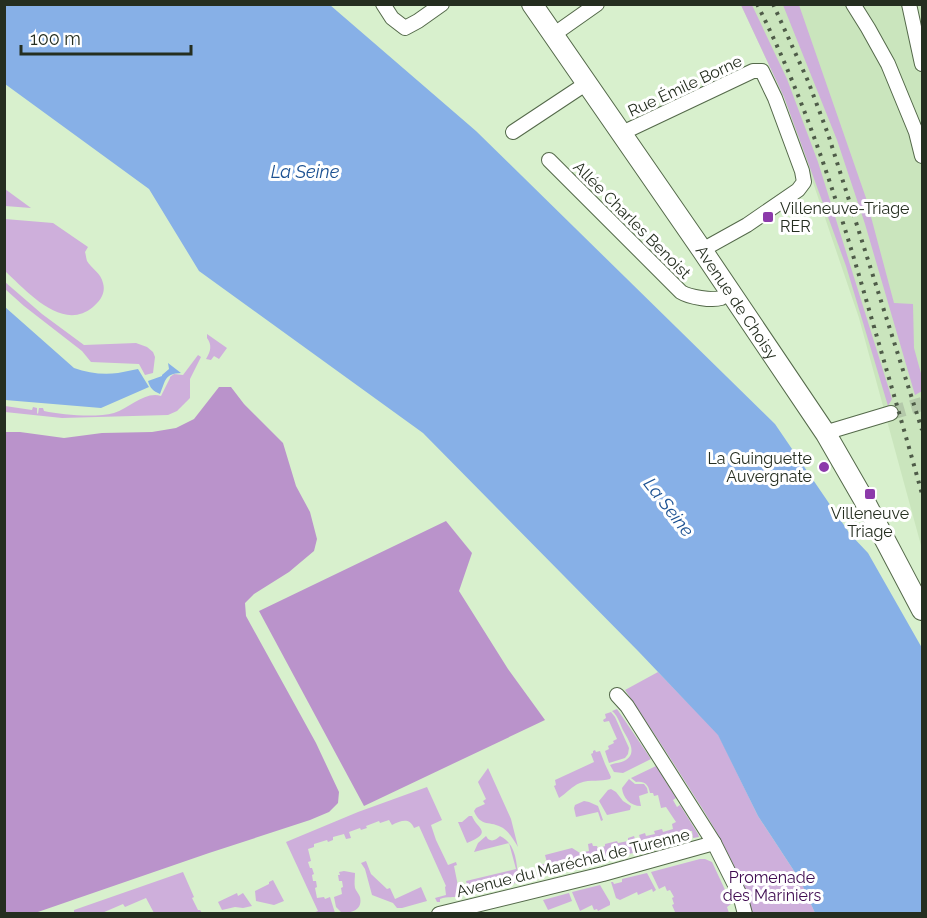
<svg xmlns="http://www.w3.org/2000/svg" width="927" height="918" font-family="Raleway,sans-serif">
<rect width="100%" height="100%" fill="#d8f0cd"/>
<path fill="#cae5bd" d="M741 5H922V549L859 318 784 97Z"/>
<g fill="#ceafdb">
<path d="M741 5H752L787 79 818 162 892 399 888 406 846 266 784 97Z"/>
<path d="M783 5H799L866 198 894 303 913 304 914 348 922 377V391L915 395 865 224 837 140Z"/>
<path d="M4 189H5L31 208 5 206Z"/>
<path d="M5 219 53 223 88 247 85 252C86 255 86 258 87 261 91 268 101 273 103 283 106 293 100 301 93 307 62 333 26 290 5 271Z"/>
<path d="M5 282 42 314 84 345 136 343 147 347 153 352 155 357 153 373 145 375 139 364 91 362 82 351 24 306 5 289Z"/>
<path d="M207 334 227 348 219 359 214 356 211 360 206 359C211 351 212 345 207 338Z"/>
<path d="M198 355 201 357 190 379V398L177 411 168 415 62 418 5 412V406L32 410 33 407 37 408V413L38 414 39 408H43L44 411C63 415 96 418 114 413 130 408 145 391 161 396L170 378V377L174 374 183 375Z"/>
<path d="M658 672 718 734 758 816 800 880 815 913H752C738 868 719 834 693 794 671 759 648 724 625 690Z"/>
<path d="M617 709 651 759 623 773 614 772 610 765C614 763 620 763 624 761 638 754 629 741 624 732 620 725 619 717 612 711Z"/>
<path d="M611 712 615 717 629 748 628 754 625 758 609 763 605 751 609 749 608 746 614 743 613 741 617 739 609 721 604 722 603 720 606 718 605 714Z"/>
<path d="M595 750 596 752 600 751 605 764 611 777 610 779C601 782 590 779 580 783 572 786 567 793 559 798L554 786 556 785 555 780 594 762 591 754 593 753V751Z"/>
<path d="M656 766 676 798 673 800 677 807 680 805 698 834 699 837 693 838 692 831H689L690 838 587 865 584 852 589 851 588 844 592 843 593 846H597L598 849 605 846V844L617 841 618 843 628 841V838L634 836 635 839 640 838 639 835 645 833 646 836 655 834 654 831 662 829 663 832 673 829 672 824 676 822 666 807 661 808 658 795 654 796 653 793H650C648 784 645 781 636 782L631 778Z"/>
<path d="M488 768 511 819 518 847C514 840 509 832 503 828 490 820 481 828 474 811L476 808 485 804 483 801 486 799 478 782Z"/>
<path d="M629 779 635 784H644L647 788 648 793 639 796 641 806C630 806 623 798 622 788Z"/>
<path d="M427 787 442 820 431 825 436 840 448 865 456 862 457 865 454 866 460 896C453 898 448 896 440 899V902H437L435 898 446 895 445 887 446 886 419 826 414 828C409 817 401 821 392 825L389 820 380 823 379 821 366 826 367 828 361 830 360 828 349 832 351 838 346 839 344 834 333 837V840L328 842 327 840 314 844V847L308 849 311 861 308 862 310 868H312L314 874 312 875 313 881H316L317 887 315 888 317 898 324 897 325 899 330 897 335 913H313L318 911 286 842 358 812Z"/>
<path d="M611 789 616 792 623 801 631 806 630 810 607 815 599 801 608 790Z"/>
<path d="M584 801 589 802 598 806 603 820 601 821 598 812 576 817 574 808 575 805Z"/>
<path d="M469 816H472C477 829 494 832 467 843L458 822H462Z"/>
<path d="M486 836 488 839C492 842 496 840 500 836 518 845 516 865 519 882L470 895 466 881 516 869 509 843 474 852 478 843Z"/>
<path d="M572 848 580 853 584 866 543 876 540 865 547 863 545 855Z"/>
<path d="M700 859H705L712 862 727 894 729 893 731 904 727 907 729 913H671L675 912 672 905 674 904 672 898 674 897 670 890 667 891 665 886 659 889 651 872Z"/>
<path d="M366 861 371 874 387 889 390 888 395 899 421 887 427 901 402 908H397L393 903 372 895 365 869 361 863Z"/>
<path d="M344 871 355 873C355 878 354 883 355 888 356 891 359 894 360 897 363 910 351 914 341 912L336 907 334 897 342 894 341 888 343 887 342 881H339L338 875H340L339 872Z"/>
<path d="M183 872 194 897 192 898 198 910H200L202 913H154L146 898 125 907 123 904 102 913 74 912V910Z"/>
<path d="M647 873 656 890 653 892 652 889 638 895 637 892 620 900 616 898 611 882H613L614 884 622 882V879Z"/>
<path d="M273 880 284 901 274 905 256 901 255 891 269 884V882Z"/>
<path d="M600 885 610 902V905L598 911 597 909 594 910 592 905 580 911 572 892Z"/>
<path d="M237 893 238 896 243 893 252 906 243 908 235 907 222 910 218 902Z"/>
<path d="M569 893 572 901 548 910 543 900Z"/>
</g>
<g fill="#ba93cb">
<path d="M219 387H231L244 404 283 443 296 486 310 512 317 539 314 551 289 572 254 594 245 603 246 616 316 743 339 792 338 803 329 812 310 820 209 853 35 913H5V432H20L64 438 102 433 152 432 176 428 194 419Z"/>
<path d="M446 521 472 553 459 591 508 669 545 720 364 806 259 611Z"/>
</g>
<g fill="#87b0e7">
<path d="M5 4 330 5 476 131 775 424 850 534 868 553 922 648V913H815L800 880 758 816 718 735 639 652 423 433 199 271 149 189 5 84Z"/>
<path d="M5 307 74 368C88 373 103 375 118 373 125 372 131 370 138 369L149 387 101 408 5 400Z"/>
<path d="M168 363 181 373C164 374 166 380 160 394 153 391 150 388 148 381L162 376V375L169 369Z"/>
</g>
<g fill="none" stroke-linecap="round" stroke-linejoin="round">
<path stroke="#b4c9aa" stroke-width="14" stroke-dasharray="14 7" stroke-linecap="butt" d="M891 413 922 404"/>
<defs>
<g id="minor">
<path d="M383 4 392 18 405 28 418 21 442 4"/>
<path d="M853 4 868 28 888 64 916 132 922 156"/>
<path d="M909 4 922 64"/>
<path d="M553 35 597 4"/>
<path d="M513 132 587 83"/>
<path d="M622 133 753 71H762L775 98 802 171 804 182 798 190 747 225 702 250"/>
<path d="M549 160 681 292C689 297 712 301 721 298 723 297 728 293 730 292"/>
<path d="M826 434 831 431 891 413"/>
<path d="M617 695 627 706 714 843 740 895 745 914"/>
<path d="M439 914 603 874 714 843"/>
</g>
<g id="secondary">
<path id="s1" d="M532 4 702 250 826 434 864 500 922 610"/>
</g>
</defs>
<use href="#minor" stroke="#54694a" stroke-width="16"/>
<use href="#secondary" stroke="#54694a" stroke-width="22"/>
<use href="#minor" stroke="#fff" stroke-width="14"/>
<use href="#secondary" stroke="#fff" stroke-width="20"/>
<g stroke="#4e5b48" stroke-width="4" stroke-dasharray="3 6" stroke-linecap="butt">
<path d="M757 4C808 105 841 212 872 320 889 378 906 436 922 494"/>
<path d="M773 4 808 81 828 134 922 430"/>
</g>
</g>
<g fill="#8c3aaa" stroke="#fff" stroke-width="2">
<rect x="762" y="211" width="12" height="12" rx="3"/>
<circle cx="824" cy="467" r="6"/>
<rect x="864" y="488" width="12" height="12" rx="3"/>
</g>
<g text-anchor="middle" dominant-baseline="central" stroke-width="6" stroke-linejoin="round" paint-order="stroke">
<g font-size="16" fill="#252e20" stroke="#fff">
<text transform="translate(685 86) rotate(-25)">Rue Émile Borne</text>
<text transform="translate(632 220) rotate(45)">Allée Charles Benoist</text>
<text stroke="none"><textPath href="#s1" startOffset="362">Avenue de Choisy</textPath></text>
<text transform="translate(573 863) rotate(-14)">Avenue du Maréchal de Turenne</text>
</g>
<g font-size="16" fill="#252e20" stroke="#fff" text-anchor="start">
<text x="780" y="208">Villeneuve-Triage<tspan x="780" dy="18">RER</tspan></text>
<text x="812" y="458" text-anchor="end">La Guinguette<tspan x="812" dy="18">Auvergnate</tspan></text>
<text x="870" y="513" text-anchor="middle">Villeneuve<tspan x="870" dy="18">Triage</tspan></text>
</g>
<g font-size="16" fill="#3f0b50" stroke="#fff">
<text x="772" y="877">Promenade<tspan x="772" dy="18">des Mariniers</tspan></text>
</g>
<g font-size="18" font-style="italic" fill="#1c5192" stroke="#fff">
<text x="305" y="171">La Seine</text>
<text transform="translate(669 507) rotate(52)">La Seine</text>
</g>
</g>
<rect width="927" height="918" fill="none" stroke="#252e20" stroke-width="12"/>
<path d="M21 45v9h170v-9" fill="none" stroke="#252e20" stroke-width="3"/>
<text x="30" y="45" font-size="18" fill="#252e20" stroke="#ffffff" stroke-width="4.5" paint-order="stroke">100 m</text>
</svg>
